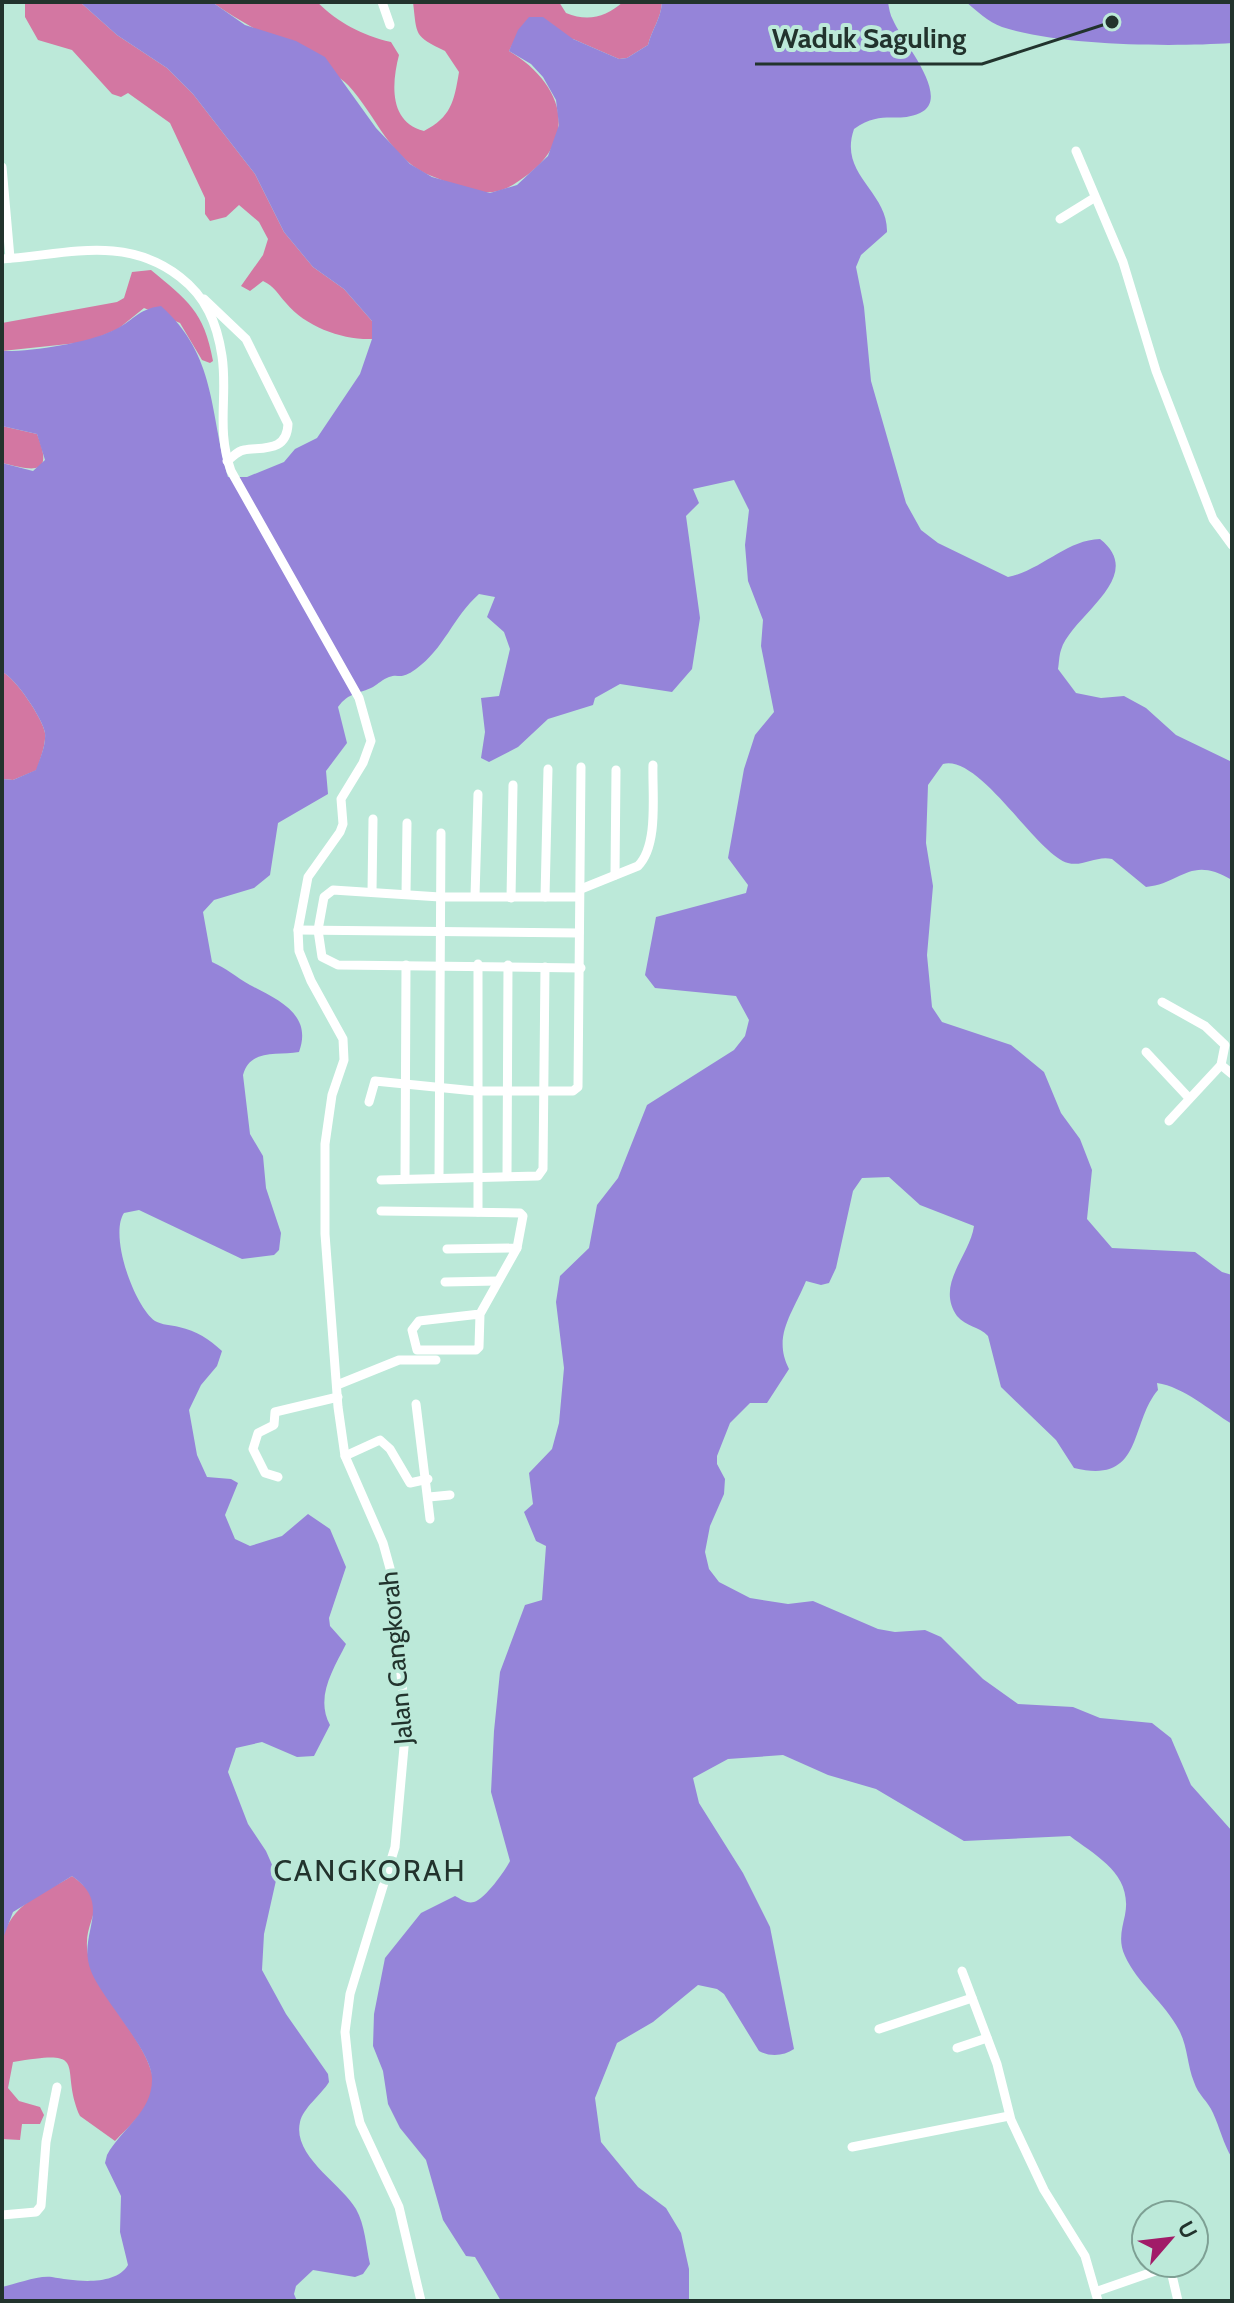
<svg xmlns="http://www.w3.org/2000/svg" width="1234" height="2303" font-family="Cabin,sans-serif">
<rect width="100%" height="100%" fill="#bce9d9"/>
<g fill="#d377a2">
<path d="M25 2H80L117 35 167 68 193 94 255 174 284 232 313 267 344 289 372 321V339C342 340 306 327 286 303 277 293 275 287 263 281L250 291 241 286 263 255 268 239 259 222 239 205 226 217 210 221 205 214V198L170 123 128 93 121 97 112 94 72 50 38 40 25 17Z"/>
<path d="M212 2H317C339 23 361 35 391 42L399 55C392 82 388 122 424 131 451 117 454 102 459 72L445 51C414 36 417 36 413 2H559L566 13C588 22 606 17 623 2H662C661 19 652 29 648 45L627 58 619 59 573 39 518 34 509 51C558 80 581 132 530 173 517 182 510 189 493 192 478 194 449 183 434 177 390 161 377 116 348 85 340 77 327 71 317 65 282 43 246 26 212 2Z"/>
<path d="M151 270C188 301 204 311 213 361L210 363 202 360 180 323 144 308 118 329 87 342 2 351V323L117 302 124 298 132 272Z"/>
<path d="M2 426 37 434C54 476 35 471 2 463Z"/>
<path d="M2 672C15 677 43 719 45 733 46 746 40 758 37 770L13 780 2 779Z"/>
<path d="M72 1876C113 1905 85 1915 87 1947 90 1989 142 2034 152 2074 159 2102 132 2123 115 2141L80 2116C58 2066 93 2048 13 2062L8 2088 19 2101 40 2107 44 2115 40 2124H22L20 2140 2 2139V1941C11 1903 41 1895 72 1876Z"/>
</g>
<g fill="#9584d9">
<path d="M80 2H212L245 25 296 41 325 57 376 128 410 164 432 177 490 193 517 185 548 156 559 125 556 100 543 77 531 64 509 51 518 30 529 17H543L573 39 619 59 627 58 648 45C652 29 661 19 662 2H888C889 8 890 15 893 20 901 40 953 98 920 113 895 124 883 109 854 129 838 175 888 191 887 232L861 255 856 267 864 307 871 381 906 503 921 530 938 543 1008 577C1042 570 1066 540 1100 539 1148 577 1072 615 1061 650 1059 656 1059 664 1058 669L1076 693 1101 698 1124 696 1146 708 1176 735 1232 762V880C1190 855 1183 883 1146 887L1112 859C1097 855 1083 867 1068 863 1037 855 980 754 943 764L928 785 926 843 933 886 927 955 932 1007 942 1022 1011 1045 1044 1072 1061 1113 1080 1139 1092 1170 1087 1219 1112 1248 1195 1252 1222 1272 1232 1275V1424C1209 1410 1184 1387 1157 1383L1158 1390C1129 1424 1144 1485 1074 1468L1056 1440 1001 1387 988 1336C979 1326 966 1327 957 1316 935 1284 970 1256 974 1226L920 1205 889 1177 862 1178 853 1191 836 1268 829 1283 821 1285 806 1281C793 1313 772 1336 789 1369L767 1403H750L730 1423 717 1456V1464L725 1479 724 1494 710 1526 705 1552 709 1569 719 1582 750 1598 788 1604 813 1601 878 1629 895 1632 925 1630 941 1637 983 1679 1018 1704 1073 1707 1100 1718 1152 1723 1171 1738 1191 1785 1232 1831V2158C1223 2143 1220 2128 1213 2113 1208 2101 1198 2095 1194 2082 1187 2065 1188 2047 1179 2030 1165 2003 1137 1983 1125 1956 1118 1941 1122 1929 1125 1915 1133 1874 1096 1856 1070 1836L964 1841 876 1789 828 1775 783 1755 728 1759 693 1778 699 1803 743 1873 770 1927 794 2049C784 2056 770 2057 759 2051L724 1994 717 1989 698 1985 653 2022 617 2043 595 2098 601 2142 638 2187 666 2208 681 2233 689 2269V2301H501L475 2257 466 2256 443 2220 426 2160 400 2128 388 2104 383 2071 373 2046 374 2014 385 1958 421 1913 455 1896C461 1899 467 1904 474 1902 485 1899 505 1871 510 1861L491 1792 494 1731 500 1672 525 1605 542 1600 546 1546 536 1541 524 1512 533 1504 529 1473 552 1449 559 1423 564 1368 556 1302 560 1276 589 1248 597 1205 618 1178 647 1105 734 1050 745 1036 749 1020 736 996 655 988 645 975 656 917 746 893 748 885 728 858 744 769 755 735 774 712 761 646 763 620 748 581 745 545 749 510 734 480 693 489 699 503 686 516 700 618 692 669 672 692 620 684 595 698 593 705 548 719 518 747 489 762 481 758 485 732 481 698 499 696 510 649 504 632 487 617 495 597 479 594C453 617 444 649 416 669 399 681 400 673 389 677 383 679 378 684 373 687 359 694 349 692 338 707L347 743 326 771 328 794 278 823 270 875 254 888 214 900 203 912 212 962C226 968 236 977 250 985 278 1000 313 1014 299 1052 278 1056 250 1048 243 1075L250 1134 263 1156 266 1188 281 1233 279 1250 274 1255 242 1259 139 1210 124 1213C109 1235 134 1306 155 1321 162 1325 171 1325 179 1327 197 1331 209 1339 222 1351L217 1366 201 1385 189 1410 197 1455 207 1477 231 1479 238 1483 225 1515 235 1539 250 1546 282 1536 308 1514 330 1529 346 1567 329 1618 330 1626 346 1644C333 1670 315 1697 330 1725L314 1756 297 1757 262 1742 236 1748 228 1772 248 1824 266 1851 277 1876 264 1934 262 1970 286 2014 328 2074 329 2082C321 2095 303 2108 300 2122 292 2156 342 2184 356 2209 365 2225 366 2246 370 2264L363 2274 355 2277 313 2270 296 2286 294 2294 297 2301H2V2287C16 2284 38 2275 52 2277 73 2281 115 2287 128 2265L120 2232 121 2196 105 2163 107 2155C122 2128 153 2112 152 2078 151 2050 102 1999 91 1971 76 1933 115 1906 72 1876L13 1912 2 1941V779L13 780 36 770C40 758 46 746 45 733 43 719 15 677 2 672V463L33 471 45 460 37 434 2 426V351C30 352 87 343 112 331 133 322 137 309 161 306 217 356 209 412 228 477H247L284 462 295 449 317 438 360 374 372 339V321L344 289 313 267 284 232 255 174 193 94 167 68 117 35Z"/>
<path d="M966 2H1232V43C1171 47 1059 46 1002 27 988 22 977 11 966 2Z"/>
</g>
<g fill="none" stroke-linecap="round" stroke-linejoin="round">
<g stroke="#fff" stroke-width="9">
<path d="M382 2 390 25"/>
<path d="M1076 151 1123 262 1156 371 1213 519 1232 545"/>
<path d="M2 167 10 258"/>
<path d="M1060 219 1094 198"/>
<path d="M2 259C65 255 125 234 180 277 206 297 217 323 222 356 228 396 216 429 231 471L359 698 371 741 363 763 341 799 343 824 340 832 308 877 298 930 299 951 311 981 343 1039 344 1060 332 1095 325 1144V1234L338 1407 345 1456 383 1543 391 1572 406 1725 395 1847 350 1994 345 2032 350 2079 360 2123 399 2207 421 2301"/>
<path d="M204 299 246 339 288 424C287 452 263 447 244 450 237 451 233 457 227 461"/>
<path d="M615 875 616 770"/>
<path d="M581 889 638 866C659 845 652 793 653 765"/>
<path d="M372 892 373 819"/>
<path d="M406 894 407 823"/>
<path d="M475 896 478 794"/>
<path d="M545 897 548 769"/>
<path d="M579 897H440L333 890 324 897 318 930 322 957 338 965 581 968"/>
<path d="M511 898 513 785"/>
<path d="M298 930 579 933"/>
<path d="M1162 1002 1205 1026 1225 1045 1221 1065 1169 1121"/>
<path d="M1146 1052 1189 1098"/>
<path d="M1221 1065 1232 1074"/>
<path d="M369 1102 375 1081 475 1091H573L578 1087 581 767"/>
<path d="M507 1176 508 965"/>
<path d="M439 1178 441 833"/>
<path d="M405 1179 406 965"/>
<path d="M381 1180 538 1176 543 1169 545 967"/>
<path d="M381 1211 520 1213 523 1216 517 1248 447 1249"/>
<path d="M478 1212V964"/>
<path d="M445 1282 498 1281"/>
<path d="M480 1314 479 1347 476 1350H417L412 1330 419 1321 480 1314 517 1248"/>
<path d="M337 1385 399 1360H436"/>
<path d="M416 1404 430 1519"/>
<path d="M345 1456 380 1440 390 1449 410 1483 428 1479"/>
<path d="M278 1477 265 1473 253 1449 258 1433 274 1425 275 1412 338 1397"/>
<path d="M429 1497 450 1495"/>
<path d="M962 1971 997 2064 1011 2120 1044 2190 1085 2256 1098 2301"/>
<path d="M879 2029 972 1998"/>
<path d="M957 2048 987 2038"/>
<path d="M852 2147 1009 2116"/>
<path d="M2 2215 36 2212 41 2206 46 2142 57 2087"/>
<path d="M1098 2291 1164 2268 1171 2271 1178 2301"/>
</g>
</g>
<g text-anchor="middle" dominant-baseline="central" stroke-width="8" stroke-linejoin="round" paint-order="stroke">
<g font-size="26" fill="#22332d" stroke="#bce9d9">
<text transform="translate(396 1658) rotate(-95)">Jalan Cangkorah</text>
</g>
<g font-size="30" letter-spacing="2" fill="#22332d" stroke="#bce9d9">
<text x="370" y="1870">CANGKORAH</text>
</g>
</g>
<path fill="none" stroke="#22332d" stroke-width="3" d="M1112 22L982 64H755"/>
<circle fill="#22332d" stroke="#bce9d9" stroke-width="3" cx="1112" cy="22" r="8"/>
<g font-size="28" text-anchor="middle" font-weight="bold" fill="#22332d" stroke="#bce9d9" stroke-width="8" stroke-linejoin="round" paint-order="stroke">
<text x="869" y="48">Waduk Saguling</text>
</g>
<rect width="1234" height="2303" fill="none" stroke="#22332d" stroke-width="8"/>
<g transform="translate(1170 2239) rotate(62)"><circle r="38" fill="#bce9d9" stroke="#7ea094" stroke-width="2"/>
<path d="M0-6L14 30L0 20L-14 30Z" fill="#a11b68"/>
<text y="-12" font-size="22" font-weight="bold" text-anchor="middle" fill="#22332d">U</text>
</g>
</svg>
